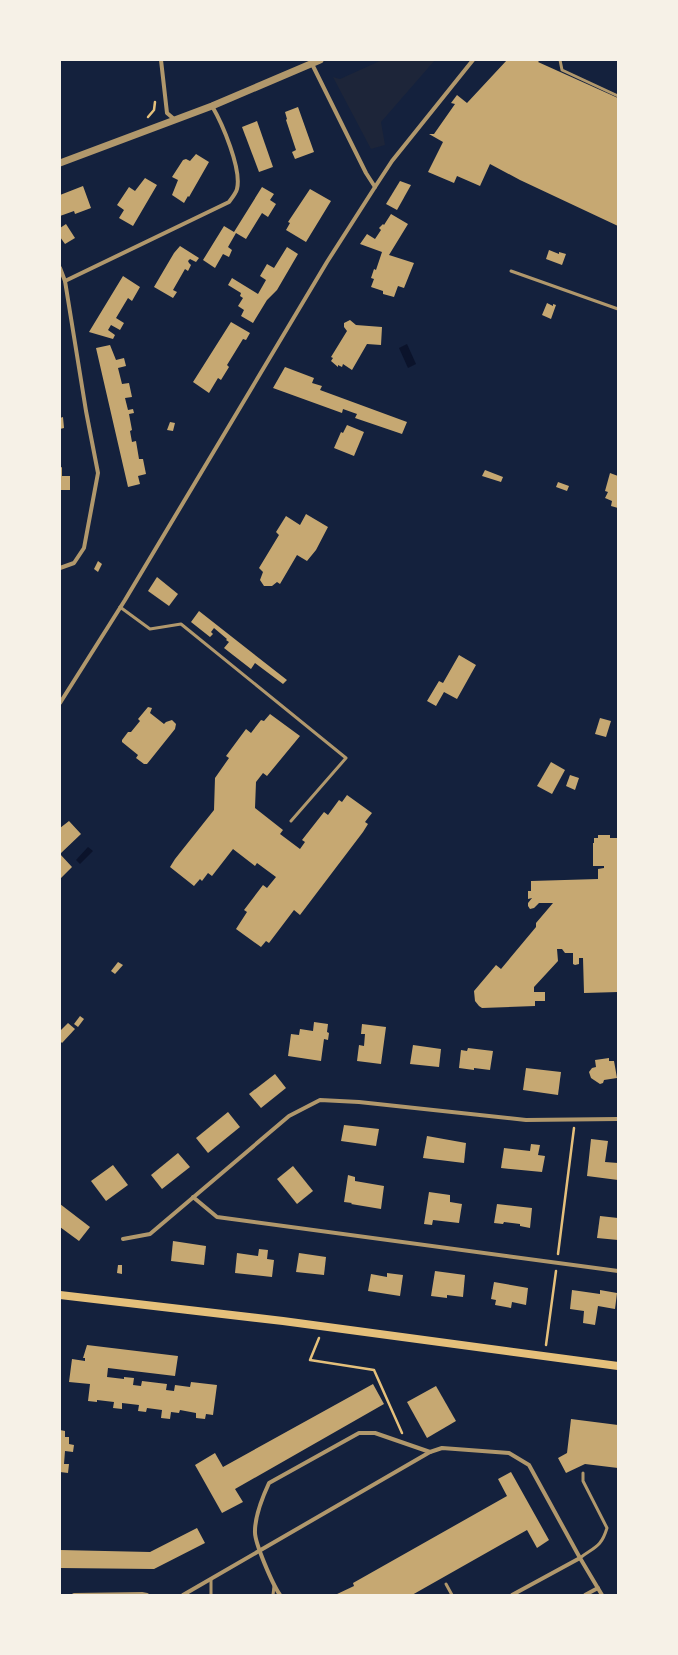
<svg xmlns="http://www.w3.org/2000/svg" width="678" height="1655" font-family="Inter,sans-serif">
<rect width="100%" height="100%" fill="#14213d"/>
<path fill="#1d2539" d="M382 60H435L381 122 385 145 371 149 333 77 340 79Z"/>
<g fill="#0b132b">
<path d="M407 344 416 364 408 368 399 348Z"/>
<path d="M88 847 93 851 80 864 76 860Z"/>
</g>
<g fill="#c6a872">
<path d="M507 60H540L538 62 618 98V226L520 180 490 164 480 186 457 176 454 183 428 172 443 142 429 134H434L455 104 451 103 457 95 467 103Z"/>
<path d="M298 107 314 152 295 159 292 152 296 150 286 120 287 119 285 112Z"/>
<path d="M257 121 273 167 259 172 242 127Z"/>
<path d="M196 154 209 162 189 197 188 196 184 203 172 195 178 180 172 177 183 160 186 159 190 161Z"/>
<path d="M145 178 157 185 133 226 119 218 124 210 117 205 129 187 135 191Z"/>
<path d="M400 181 411 185 397 210 386 204Z"/>
<path d="M83 186 91 208 75 214 74 211 60 216V195Z"/>
<path d="M262 187 274 194 270 200 276 204 268 217 262 213 246 239 236 233 228 247 232 250 229 257 223 254 215 268 203 260 224 226 234 232Z"/>
<path d="M310 189 331 201 306 242 286 230 290 223 288 222Z"/>
<path d="M391 214 408 224 389 255 414 263 404 288 398 286 394 297 383 294V291L371 287 374 279 371 278 374 269 376 270 382 252 360 244 367 234 375 239 381 230 379 228 383 224 384 225Z"/>
<path d="M66 224 75 238 65 244 60 237V228Z"/>
<path d="M180 246 199 258 196 262 190 259 188 261 189 263 191 265 188 271 185 269 173 290 177 292 173 298 154 287 174 253Z"/>
<path d="M287 247 298 254 277 290 267 300 253 323 241 316 244 310 238 306 243 298 240 296 241 293 228 285 232 278 258 294 266 280 260 276 267 264 274 268Z"/>
<path d="M549 250 559 254V252L566 254 562 265 546 259Z"/>
<path d="M123 276 140 287 132 301 128 298 116 318 124 323 120 330 111 325 108 330 115 335 113 339 89 332Z"/>
<path d="M547 303 553 306V304L556 305 551 319 542 315Z"/>
<path d="M350 320 356 325 382 327 381 345 367 344 352 370 343 364 342 367 338 365V367L331 361 333 358 331 357 347 331 344 327V323Z"/>
<path d="M231 322 250 333 246 340 243 339 227 365 229 367 221 380 218 378 209 393 193 382Z"/>
<path d="M110 345 116 360 124 358 126 366 118 368 122 384 129 383 132 397 125 398 128 410 133 409 134 413 129 414 132 430 130 431 132 442 136 441 139 459H143L146 474 138 476 140 484 128 487 96 348Z"/>
<path d="M285 367 314 378 312 383 322 386 320 390 407 422 402 434 355 418 357 414 343 409 342 413 273 388Z"/>
<path d="M63 417 64 428 60 429V418Z"/>
<path d="M170 422 175 423 173 431 167 430Z"/>
<path d="M347 425 364 432 354 456 334 448 341 432 343 433Z"/>
<path d="M62 467V476H70V490H60V468Z"/>
<path d="M485 470 503 477 501 482 482 476Z"/>
<path d="M610 473 618 476V508L611 506 612 501 605 498 608 492 605 491Z"/>
<path d="M558 482 569 486 567 491 556 487Z"/>
<path d="M306 514 328 527 316 550 307 561 297 555 280 584 277 582 272 586H264L260 580 263 572 259 568 279 535 276 532 286 516 300 525Z"/>
<path d="M98 561 102 564 98 572 94 569Z"/>
<path d="M157 577 178 594 169 606 148 591Z"/>
<path d="M199 611 287 680 283 684 255 663 251 669 224 648 229 642 226 640 227 639 214 628 211 632 213 634 210 637 191 622Z"/>
<path d="M459 655 476 665 457 699 444 692 436 706 427 701 439 681 443 683Z"/>
<path d="M148 707 152 708 150 713 164 724 166 722 172 720 176 724 175 729 147 764H144L136 758 138 755 122 742V740L128 732H131L140 721 138 719Z"/>
<path d="M270 714 300 736 267 776 263 773 256 782 255 808 283 830 280 834 300 849 305 842 302 840 324 812 328 815 339 800 342 802 347 795 372 813 365 822 368 824 363 832 300 915 294 910 269 943 266 941 261 947 236 929 247 912 244 910 263 885 267 888 276 877 257 863 255 866 233 849 212 876 208 873 202 881 200 879 194 886 170 867 175 859 214 810 215 778 229 758 226 756 246 729 251 733 261 720 264 721Z"/>
<path d="M600 718 611 721 606 737 595 734Z"/>
<path d="M551 762 565 770 552 794 537 786Z"/>
<path d="M570 775 579 778 575 790 566 786Z"/>
<path d="M69 821 81 834 60 854 72 867 60 879V828Z"/>
<path d="M598 835H610V838H618V992L584 993 583 958H579V964L575 965 573 964V953H565L562 949H557L558 961 534 987V992H545V1001H535V1006L482 1008 479 1006 475 1001 474 991 496 965 501 969 536 927V923L553 903H539L534 908 530 909 528 906V903L532 898 528 899V891H531V881L598 879V869L604 868V866H593V843H594V838H598Z"/>
<path d="M118 962 123 965 115 974 111 971Z"/>
<path d="M80 1016 84 1019 78 1027 74 1024Z"/>
<path d="M314 1022 328 1024 327 1032 329 1033 328 1040 324 1039 321 1061 288 1056 291 1034 299 1035 300 1029 313 1031Z"/>
<path d="M68 1023 75 1029 62 1043 60 1041V1031Z"/>
<path d="M362 1024 386 1027 381 1064 357 1061 359 1045 364 1046 365 1034H361Z"/>
<path d="M413 1045 441 1049 439 1067 410 1064Z"/>
<path d="M468 1048 493 1051 490 1070 474 1068V1070L459 1068 461 1050 467 1051Z"/>
<path d="M609 1058V1061H614L617 1078 604 1080 603 1083 600 1084 591 1078 589 1072 592 1068 596 1067 595 1060Z"/>
<path d="M526 1068 561 1072 558 1095 523 1090Z"/>
<path d="M275 1074 286 1088 261 1108 249 1094Z"/>
<path d="M228 1112 240 1127 208 1153 196 1138Z"/>
<path d="M344 1125 379 1129 376 1146 341 1141Z"/>
<path d="M427 1136 466 1143 464 1163 423 1158Z"/>
<path d="M591 1139 608 1141 605 1162 618 1163V1180L587 1176Z"/>
<path d="M531 1144 540 1145 538 1155 545 1156 542 1172 501 1168 504 1148 530 1151Z"/>
<path d="M178 1153 190 1167 162 1189 151 1175Z"/>
<path d="M113 1165 128 1185 106 1201 91 1181Z"/>
<path d="M293 1166 313 1191 297 1204 277 1179Z"/>
<path d="M348 1175 355 1177V1181L384 1186 381 1209 351 1204 352 1203 344 1202Z"/>
<path d="M429 1192 450 1195V1202L462 1204 459 1223 433 1220 432 1225 424 1224Z"/>
<path d="M60 1204 90 1227 79 1241 60 1227Z"/>
<path d="M497 1204 532 1208 530 1228 520 1226V1224L504 1222 503 1224 494 1223Z"/>
<path d="M600 1216 618 1218V1240L597 1238Z"/>
<path d="M173 1241 206 1246 204 1265 171 1261Z"/>
<path d="M259 1249 268 1250 267 1259 274 1260 272 1277 235 1273 237 1253 258 1256Z"/>
<path d="M299 1253 326 1257 324 1275 296 1272Z"/>
<path d="M118 1265H122V1274L117 1273Z"/>
<path d="M435 1271 465 1275 463 1297 447 1295V1298L431 1296Z"/>
<path d="M387 1273 403 1275 400 1296 368 1291 371 1274 387 1277Z"/>
<path d="M494 1282 528 1288 526 1305 512 1302 511 1308 495 1305 496 1300 491 1299Z"/>
<path d="M572 1290 600 1294V1290L617 1293 615 1309 598 1306 595 1325 583 1323 584 1311 570 1309Z"/>
<path d="M87 1345 178 1356 175 1376 108 1368 107 1377 124 1379V1377L134 1378 133 1385 141 1386 142 1381 167 1384 166 1390 174 1391 175 1385 190 1387 191 1382 217 1385 213 1415 206 1414 205 1419 196 1418V1413L180 1410 179 1413 171 1412 170 1419 161 1418 162 1410 147 1408 146 1412 138 1411 139 1405 122 1403V1409L113 1408 114 1402 97 1400V1402L88 1401 90 1384 69 1382 72 1359 85 1361V1358H83Z"/>
<path d="M373 1384 384 1404 235 1489 243 1502 222 1513 195 1465 215 1453 223 1467Z"/>
<path d="M436 1386 456 1421 427 1438 407 1402Z"/>
<path d="M571 1419 618 1425V1468L585 1464 566 1473 558 1458 567 1453Z"/>
<path d="M60 1430 65 1431V1437H69V1444L74 1445 73 1452 65 1451 64 1464H69L68 1473 60 1472Z"/>
<path d="M511 1472 549 1540 537 1548 527 1530 412 1595H335L354 1586 353 1583 507 1496 498 1479Z"/>
<path d="M197 1528 205 1543 154 1569 60 1568V1550L150 1552Z"/>
</g>
<g fill="none" stroke-linecap="round" stroke-linejoin="round">
<g stroke="#e5c07b" stroke-width="2.5">
<path d="M148 117 154 110 155 102"/>
<path d="M558 1254 574 1128"/>
<path d="M319 1338 310 1360 374 1370 402 1433"/>
<path d="M546 1345 556 1271"/>
</g>
<g stroke="#b1986c" stroke-width="3">
<path d="M560 60 562 70 618 96"/>
<path d="M511 271 618 309"/>
<path d="M120 607 150 629 181 624 346 758 291 821"/>
<path d="M580 1558C594 1547 601 1548 607 1528L583 1481V1473"/>
<path d="M446 1584 452 1595"/>
<path d="M211 1595V1579"/>
<path d="M273 1595 274 1586"/>
</g>
<g stroke="#b1986c" stroke-width="4">
<path d="M161 60 167 113 174 119"/>
<path d="M312 64 366 173 375 187"/>
<path d="M60 268 65 281 86 411 98 473 84 548 74 563 60 568"/>
<path d="M65 281 229 202C232 198 236 193 237 189 242 169 222 123 212 106"/>
<path d="M60 703 125 600 327 262 375 187 392 161 473 60"/>
<path d="M193 1197 217 1217 618 1271"/>
<path d="M123 1239 150 1234 289 1116 320 1100 359 1102 526 1120 618 1119"/>
<path d="M74 1595 142 1594 147 1595"/>
<path d="M183 1595 430 1452 442 1448 509 1453 529 1465 580 1558 602 1595"/>
<path d="M280 1595C273 1585 254 1542 255 1531 255 1517 263 1496 269 1483L359 1433H375L430 1452"/>
<path d="M512 1595 580 1558"/>
<path d="M585 1595 598 1588"/>
</g>
<path stroke="#b1986c" stroke-width="7" d="M60 163 212 106 320 60"/>
<path stroke="#e5c07b" stroke-width="8" d="M60 1295 283 1321 618 1366"/>
</g>
<rect width="678" height="1655" fill="none" stroke="#f6f1e7" stroke-width="122"/>
</svg>
